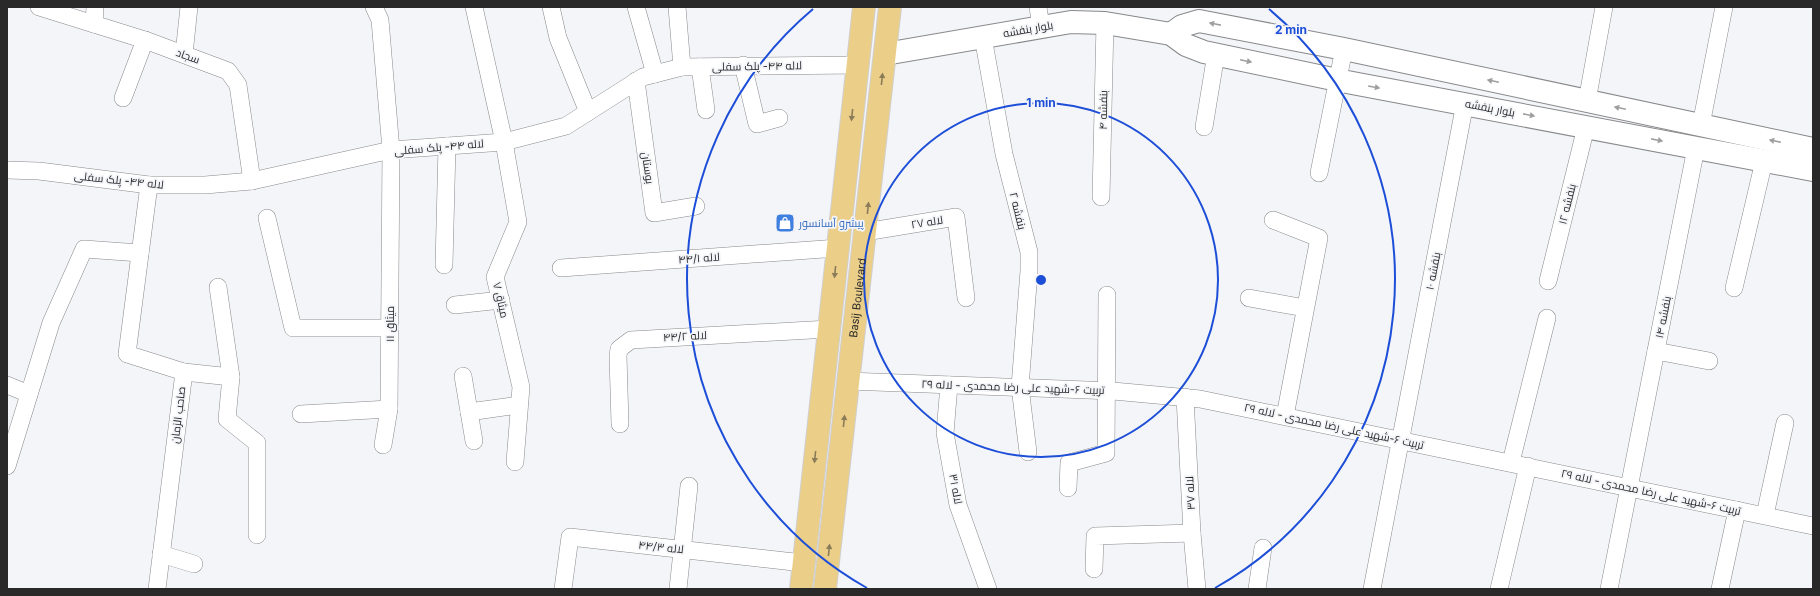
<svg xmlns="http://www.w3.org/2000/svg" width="1820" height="596" font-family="Inter,Cairo,sans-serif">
<rect width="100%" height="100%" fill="#f4f5f8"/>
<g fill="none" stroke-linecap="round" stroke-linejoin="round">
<defs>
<g id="street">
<path d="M39 7 145 40 228 71 238 85 252 181"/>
<path d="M474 7 504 142 518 222 495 277 521 387 515 462"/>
<path d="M551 7 558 38 588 112"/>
<path d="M636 7 655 74"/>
<path d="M677 7 682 67"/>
<path d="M1038 7 1041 27"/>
<path d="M94 24 95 7"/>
<path d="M983 37 1004 154 1029 252V271L1020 387 1028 452"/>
<path d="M184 54 189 7"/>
<path d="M743 65 757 124 779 118"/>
<path d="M700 67 706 110"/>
<path d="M636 81 654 213 696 206"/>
<path d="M123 98 145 40"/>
<path d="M1587 101 1604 7"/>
<path d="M1701 125 1724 7"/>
<path d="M1204 127 1216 54"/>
<path d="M7 170 39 171 149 185H205L252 181 391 150 504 142 566 126 643 77 682 67 858 65"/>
<path d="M1319 173 1344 49"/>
<path d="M149 185 127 354 184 372 157 589"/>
<path d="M1101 197 1105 23"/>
<path d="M267 218 293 328H390"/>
<path d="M1273 220 1319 238 1285 416"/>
<path d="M865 232 956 217 966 298"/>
<path d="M444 265 447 146"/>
<path d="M561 268 838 248"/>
<path d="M1548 281 1586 127"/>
<path d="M218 287 231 377"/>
<path d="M1734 288 1764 161"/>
<path d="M1249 298 1305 308"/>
<path d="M455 305 501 300"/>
<path d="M1656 351 1709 361"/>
<path d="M184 372 231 377 227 419 257 443V535"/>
<path d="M463 376 474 441"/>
<path d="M848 381 1113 391 1200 399 1813 526"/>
<path d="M7 385 29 394"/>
<path d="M949 385 945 433 958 505 988 589"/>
<path d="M1185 397 1192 533 1197 589"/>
<path d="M469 412 519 405"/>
<path d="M301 414 389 409 391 150 380 20 374 7"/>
<path d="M620 424 618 356 619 349 631 340 829 329"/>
<path d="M383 445 389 409"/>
<path d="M1511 462 1547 318"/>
<path d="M7 466 51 323 84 249 140 253"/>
<path d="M1068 488 1069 463 1106 453 1107 295"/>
<path d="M1765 515 1785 423"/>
<path d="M161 554 194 564"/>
<path d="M1094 569 1095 536 1192 533"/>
<path d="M563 589 570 537 803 563"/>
<path d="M678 589 689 486"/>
<path d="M1257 589 1263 548"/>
<path d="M1372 589 1465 103"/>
<path d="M1499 589 1528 466"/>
<path d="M1609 589 1696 148"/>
<path d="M1720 589 1737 510"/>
</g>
<g id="secondary">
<path d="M1171 34 1182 26 1199 21 1344 49 1813 149"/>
<path d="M885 54 1071 22 1105 23 1171 34 1186 45 1204 52 1347 82 1813 170"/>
</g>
<g id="primary">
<path d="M801 589 864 7"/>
<path id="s1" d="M825 589 890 7"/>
</g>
</defs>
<use href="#street" stroke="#88898b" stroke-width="18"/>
<use href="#secondary" stroke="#88898b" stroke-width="24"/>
<use href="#primary" stroke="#d0d0d0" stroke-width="24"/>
<use href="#street" stroke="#fff" stroke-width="17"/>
<use href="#secondary" stroke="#fff" stroke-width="22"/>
<use href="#primary" stroke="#ebce88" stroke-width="22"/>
</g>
<defs><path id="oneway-solid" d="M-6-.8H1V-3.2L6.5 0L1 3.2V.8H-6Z"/></defs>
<g fill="#9f9f9f">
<use href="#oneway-solid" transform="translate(1215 24) rotate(-169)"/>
<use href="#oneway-solid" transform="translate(1246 61) rotate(12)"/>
<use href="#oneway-solid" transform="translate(1493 81) rotate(-168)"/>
<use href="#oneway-solid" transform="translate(1374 87) rotate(10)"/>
<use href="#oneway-solid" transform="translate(1620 108) rotate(-168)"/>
<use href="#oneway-solid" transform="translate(1529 115) rotate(11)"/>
<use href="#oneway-solid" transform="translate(1657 140) rotate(11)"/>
<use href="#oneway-solid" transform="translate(1775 141) rotate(-168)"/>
</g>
<g fill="#8a7c59">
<use href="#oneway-solid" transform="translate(882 79) rotate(-84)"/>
<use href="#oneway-solid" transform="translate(852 115) rotate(96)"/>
<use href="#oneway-solid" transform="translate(868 208) rotate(-84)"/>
<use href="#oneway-solid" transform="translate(835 272) rotate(96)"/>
<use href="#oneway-solid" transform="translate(844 421) rotate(-84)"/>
<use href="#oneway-solid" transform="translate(815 457) rotate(96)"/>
<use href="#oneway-solid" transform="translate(829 550) rotate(-84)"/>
</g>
<g fill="none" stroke="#1d4ed8" stroke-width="2">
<circle cx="1041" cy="280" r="177"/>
<path d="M867 588A354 354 0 0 1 813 9M1269 9A354 354 0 0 1 1215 588"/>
</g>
<defs>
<symbol id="shop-square" viewBox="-11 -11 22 22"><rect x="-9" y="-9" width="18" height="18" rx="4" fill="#3f7fe0" stroke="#f4f5f8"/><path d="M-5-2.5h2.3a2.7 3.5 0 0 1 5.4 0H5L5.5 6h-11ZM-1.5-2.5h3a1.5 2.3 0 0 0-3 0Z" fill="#fff"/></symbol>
</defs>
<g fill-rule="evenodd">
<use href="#shop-square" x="774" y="212" width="22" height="22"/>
</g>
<g text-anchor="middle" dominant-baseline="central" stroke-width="3.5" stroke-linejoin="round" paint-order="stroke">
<g font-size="11" fill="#29292a" stroke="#f4f5f8">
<text transform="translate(1028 29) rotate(-10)">بلوار بنفشه</text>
<text transform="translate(188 56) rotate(20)">سجاد</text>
<text transform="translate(757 66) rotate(-1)">لاله ۴۴- پلک سفلی</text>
<text transform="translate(1490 108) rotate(11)">بلوار بنفشه</text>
<text transform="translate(1103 110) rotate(-89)">بنفشه ۴</text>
<text transform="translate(439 147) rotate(-5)">لاله ۴۴- پلک سفلی</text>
<text transform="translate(648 168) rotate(82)">بوستان</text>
<text transform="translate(119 180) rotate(6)">لاله ۴۴- پلک سفلی</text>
<text transform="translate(1567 204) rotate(-76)">بنفشه ۱۲</text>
<text transform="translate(1018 211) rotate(76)">بنفشه ۲</text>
<text transform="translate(927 222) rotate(-9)">لاله ۲۷</text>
<text transform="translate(699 258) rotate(-4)">لاله ۴۴/۱</text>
<text transform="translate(1433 271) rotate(-79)">بنفشه ۱۰</text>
<text stroke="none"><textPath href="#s1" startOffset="293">Basij Boulevard</textPath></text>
<text transform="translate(501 300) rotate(77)">میثاق ۷</text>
<text transform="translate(1663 317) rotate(-79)">بنفشه ۱۴</text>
<text transform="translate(390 324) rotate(-90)">میثاق ۱۱</text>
<text transform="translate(685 336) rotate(-3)">لاله ۴۴/۲</text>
<text transform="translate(1013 387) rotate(2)">تربیت ۶-شهید علی رضا محمدی - لاله ۲۹</text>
<text transform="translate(178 415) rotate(-83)">صاحب الزمان</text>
<text transform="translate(1334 426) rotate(12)">تربیت ۶-شهید علی رضا محمدی - لاله ۲۹</text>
<text transform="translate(956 489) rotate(79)">لاله ۳۱</text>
<text transform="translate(1651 492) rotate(12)">تربیت ۶-شهید علی رضا محمدی - لاله ۲۹</text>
<text transform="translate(1190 493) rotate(-93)">لاله ۳۷</text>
<text transform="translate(661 547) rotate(6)">لاله ۴۴/۳</text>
</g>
<g font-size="11" fill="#366cbe" stroke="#f4f5f8" text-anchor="start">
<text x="799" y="223">پیشرو آسانسور</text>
</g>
</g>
<circle cx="1041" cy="280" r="6" fill="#1d4ed8" stroke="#f4f5f8" stroke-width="2"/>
<g font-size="12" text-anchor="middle" font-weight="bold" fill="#1d4ed8" stroke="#f4f5f8" stroke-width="3.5" stroke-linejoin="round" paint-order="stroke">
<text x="1291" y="34">2 min</text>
<text x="1041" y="107">1 min</text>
</g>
<rect width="1820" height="596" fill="none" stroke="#29292a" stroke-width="16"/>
</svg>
